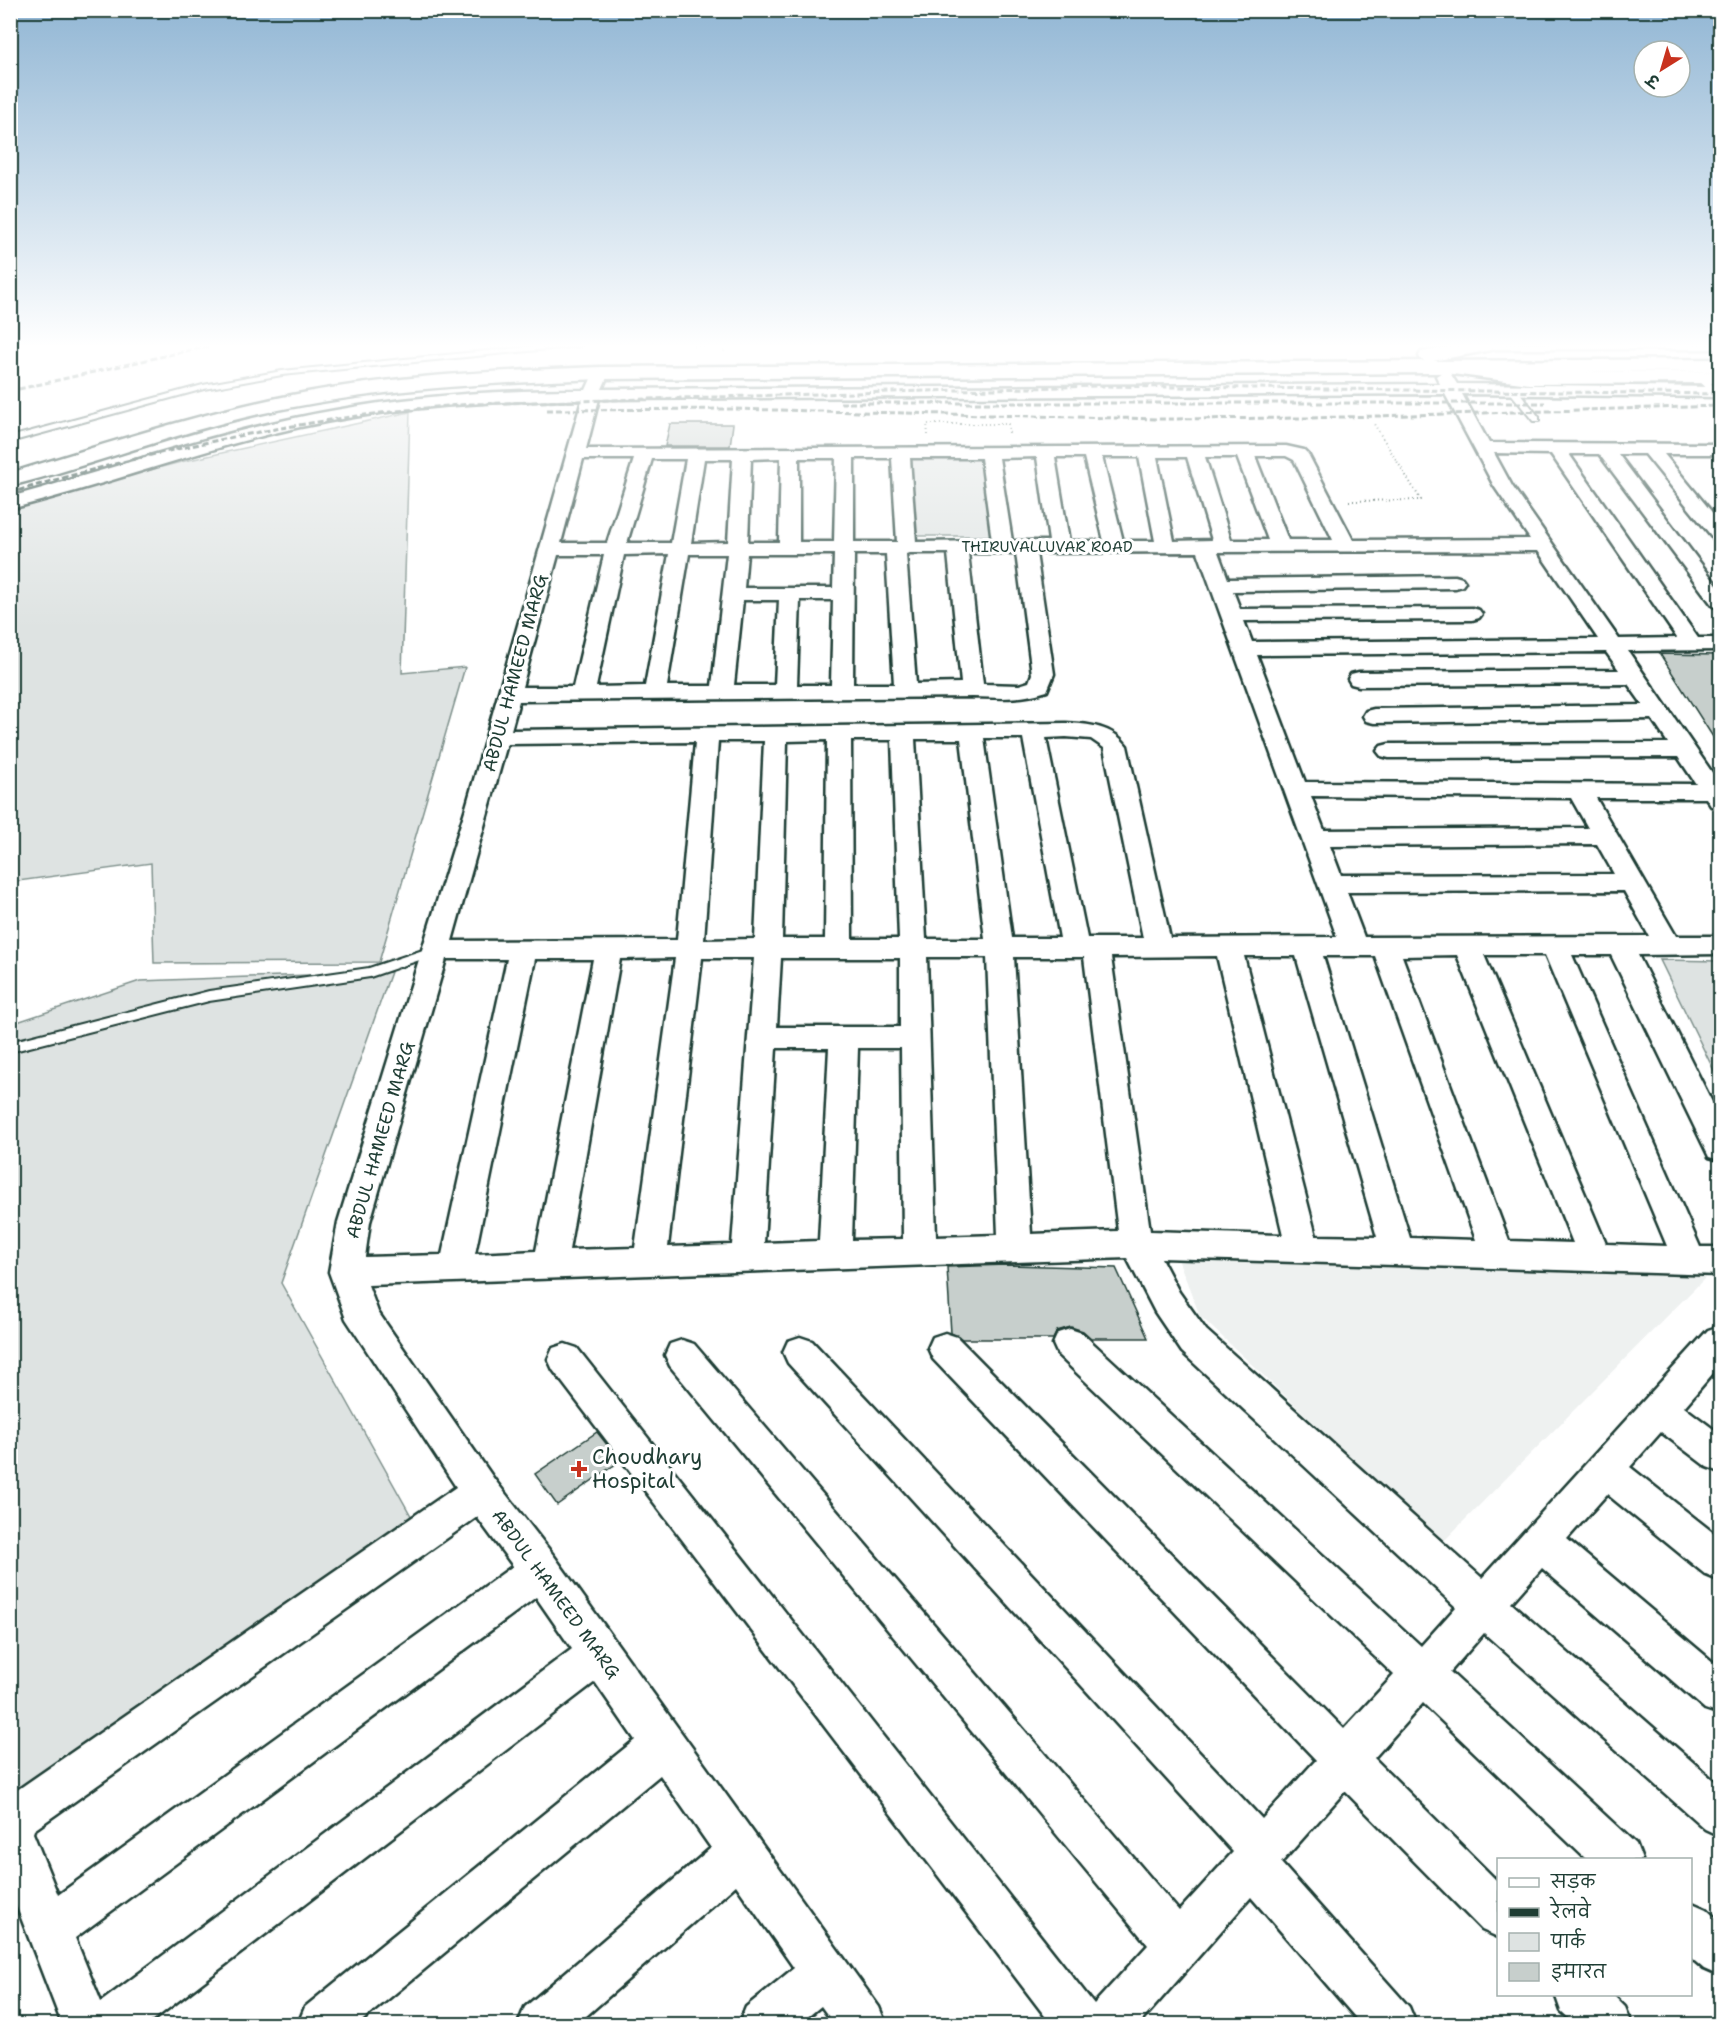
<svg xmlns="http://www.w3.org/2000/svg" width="1731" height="2035" font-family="'Shantell Sans','Playpen Sans Deva',sans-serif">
<rect width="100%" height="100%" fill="#fff"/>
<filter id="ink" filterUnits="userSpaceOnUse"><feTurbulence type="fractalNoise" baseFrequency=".0167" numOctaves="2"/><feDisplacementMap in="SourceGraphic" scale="12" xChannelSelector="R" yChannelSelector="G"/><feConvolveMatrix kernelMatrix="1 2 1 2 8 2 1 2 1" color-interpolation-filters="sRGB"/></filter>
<g filter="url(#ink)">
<path fill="#eef1f0" d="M1178 1259 1706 1277 1442 1543 1200 1316Z"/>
<g fill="#dee3e2" stroke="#7e908b" stroke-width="1.5">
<path d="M410 412 402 673 465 667 379 962 154 963 151 863 11 882V510L119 478 185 461Z"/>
<path d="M909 457H984L996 536H915Z"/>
<path d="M1660 960 1720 961V1083Z"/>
<path d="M391 972 281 1283 415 1523 11 1796V1024L140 981Z"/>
</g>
<g fill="#c7cfcc" stroke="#1f3d34" stroke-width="1.5">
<path d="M670 424H733L730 446H665Z"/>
<path d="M1660 654 1720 655V748Z"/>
<path d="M1005 1265 1116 1268 1148 1338H1091L1083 1331 1071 1327 1057 1331 1053 1339H962L951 1333 947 1267Z"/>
<path d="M597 1432 620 1461 557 1505 535 1474Z"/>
</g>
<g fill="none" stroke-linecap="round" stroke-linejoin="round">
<defs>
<g id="service">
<path d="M557 344H583L579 346 282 375 204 389 10 442V437L203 385 282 371Z"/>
<path d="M1697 375H1703L1720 392V398H1717L1697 379Z"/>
<path d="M1510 388H1516L1539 417V421H1533L1510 392Z"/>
<path d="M435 946 441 950 440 953 370 977 209 1001 10 1052V1042L209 991 369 968Z"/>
</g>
<g id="minor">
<path d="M601 368 609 373 602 389 1440 384 1436 376 1444 371 1450 373 1457 384 1720 387V397L1462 394 1489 443 1720 444V454H1664L1720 522V540L1713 538 1645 454H1618L1720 589V608L1713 606 1599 454H1569L1698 638H1720V650L1628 651 1720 784V808L1711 806 1706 798H1596L1676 936H1720V954L1638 955 1720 1118V1160L1709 1157 1611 955H1572L1700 1247H1720V1275L1161 1258 1179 1292 1206 1330 1482 1578 1708 1330 1720 1326V1365L1684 1407 1720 1434V1472L1707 1467 1661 1432 1630 1467 1720 1538V1581L1706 1575 1607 1494 1567 1539 1720 1668V1714L1705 1709 1542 1568 1511 1603 1720 1786V1836L1705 1829 1484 1633 1450 1672 1636 1844 1642 1860H1587L1423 1703 1374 1758 1498 1882V1937L1482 1930 1345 1791 1281 1863 1409 2007 1416 2024H1361L1251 1897 1139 2024H1051L553 1370 548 1359 553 1348 565 1344 577 1348 1094 2004 1148 1945 670 1366 665 1355 670 1344 682 1340 694 1344 1179 1911 1233 1852 788 1363 783 1352 788 1341 800 1337 812 1341 1262 1819 1316 1760 933 1359 928 1348 933 1337 945 1333 957 1337 1344 1729 1394 1675 1058 1355 1053 1344 1058 1333 1070 1329 1082 1333 1421 1646 1456 1607 1182 1352 1155 1312 1127 1258 368 1285 378 1312 494 1479 554 1556 879 2007 886 2024H834L821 2006 799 2024H739L746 2007 794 1968 736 1885 577 2024H518L525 2007 711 1848 660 1775 358 2024H298L305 2007 635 1740 595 1682 148 2024H62L10 1889V1795L456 1487 346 1319 329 1272 338 1222 467 804 582 400C477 400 371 409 270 434 182 456 98 487 10 509V497C118 467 226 429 336 410 418 395 502 390 586 390L595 370ZM1445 394 1494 486 1530 539 1353 540 1308 454 1304 450 1286 446 586 449 599 399ZM1494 453 1551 454 1677 638 1619 639 1512 486ZM1255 456H1286L1294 460 1333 540H1288ZM1037 457 1049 541H1012L999 458ZM1055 457H1084L1104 541H1069ZM1102 457H1139L1155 541H1123ZM1157 457H1187L1212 540 1174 541ZM1205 457H1237L1268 540H1231ZM781 458 779 542H748L751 459ZM799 458H836L834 542H799ZM854 458H892L897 542H854ZM910 458H981L992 541 916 542ZM583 459H634L607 543H561ZM652 459H686L671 543H627ZM704 459H733L728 542 691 543ZM1538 551 1598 639 1252 642 1244 621 1472 620 1479 618 1482 614 1479 610 1472 608 1240 609 1233 591 1455 588 1462 586 1465 582 1462 578 1455 576 1228 579 1218 552ZM1198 552 1337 937 1170 938 1127 746C1113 726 1088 724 1066 723L511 730 519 701 973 697C1002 698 1019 700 1047 691L1054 674 1036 553ZM909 553H948L961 683 916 684 906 554ZM968 553H1016L1032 674 1029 682 1019 685 983 684ZM669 554 645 686 596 687 624 555ZM689 554H727L712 686H667ZM747 554H834L833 588H744ZM854 554H886L894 684H853ZM558 555H604L573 687H522ZM743 600H779L775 685H734ZM800 600H833L831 685H797ZM1606 652 1619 670 1359 672 1351 674 1348 679 1351 684 1359 686 1628 684 1643 705 1374 709 1366 711 1363 716 1366 721 1374 723 1652 719 1668 743 1389 744 1381 746 1377 751 1381 756 1389 758 1678 757 1696 784 1305 782 1257 655ZM1066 737 1091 739 1104 748 1143 938H1087L1046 738ZM984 738H1023L1060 938H1012ZM915 739H961L985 939H926ZM827 740 825 939H782L787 741ZM851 740H892L899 939H852ZM718 741H764L755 939 704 940ZM695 742 677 940 452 941 507 744ZM1311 796 1571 798 1588 828 1324 830ZM1597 844 1614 874 1341 875 1330 846ZM1624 891 1649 936 1364 937 1347 892ZM1457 955 1573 1243 1509 1241 1402 956ZM1484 955H1545L1667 1246 1606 1244ZM1217 956 1283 1235 1150 1231 1111 957ZM1244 956H1296L1377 1237 1316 1236ZM1323 956H1375L1476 1240 1410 1238ZM927 957H987L998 1235 936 1237ZM1014 957H1084L1118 1231 1031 1234ZM675 958 635 1248 569 1250 620 959ZM702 958H754L732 1245 668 1247ZM781 958H900V1027H777ZM446 959H507L442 1255 365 1257 370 1222ZM535 959H593L536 1251 475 1254ZM776 1048H829L819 1241 764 1243ZM858 1048H901L903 1239 852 1240ZM477 1517 513 1566 58 1895 33 1833 34 1830ZM536 1597 572 1649 101 2002 75 1938Z"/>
<path d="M1690 1902 1706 1909 1720 1922V1976L1704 1969 1690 1957Z"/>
<path d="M1555 1994H1612L1625 2007 1632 2024H1575L1561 2011Z"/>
</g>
<g id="tertiary">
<path d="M1465 344H1720V349H1496L1428 362 1421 360 1419 356 1421 352Z"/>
<path d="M1444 362 1529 372 1720 371V383L1529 384 1437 372 1435 368 1437 364Z"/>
</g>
<path id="primary" d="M1720 359V371L601 379C486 383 371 389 259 414 174 433 94 465 10 486V473C104 445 196 414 292 395 394 375 498 371 601 367Z"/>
</defs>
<use href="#service" stroke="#1f3d34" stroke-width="4"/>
<use href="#minor" stroke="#1f3d34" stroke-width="5"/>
<use href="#tertiary" stroke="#1f3d34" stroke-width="5"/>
<use href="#primary" stroke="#1f3d34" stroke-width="5"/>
<g stroke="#1f3d34" stroke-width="2" stroke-dasharray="1 3" stroke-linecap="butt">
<path d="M694 346H725L724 352"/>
<path d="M928 435 927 424H1008L1009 433"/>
<path d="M1349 501 1421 500 1374 424"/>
</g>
<use href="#service" fill="#fff" fill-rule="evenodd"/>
<use href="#minor" fill="#fff" fill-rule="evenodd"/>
<use href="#tertiary" fill="#fff" fill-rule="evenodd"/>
<use href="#primary" fill="#fff" fill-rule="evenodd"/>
<g stroke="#1f3d34" stroke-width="3" stroke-dasharray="6 3" stroke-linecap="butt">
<path d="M10 391 217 344"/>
<path d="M840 403H1545"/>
<path d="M547 410 733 409 1160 419 1308 418 1720 406"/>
<path d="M10 493C161 448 313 416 471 404L1098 386 1720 394"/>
</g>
</g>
</g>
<linearGradient id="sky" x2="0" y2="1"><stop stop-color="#91b6d4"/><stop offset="0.55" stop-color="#fff"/><stop offset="1" stop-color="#fff" stop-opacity="0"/></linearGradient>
<rect width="1731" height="629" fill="url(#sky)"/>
<path fill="#c8321e" stroke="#fff" stroke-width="2" d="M576 1460h6v6h6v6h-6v6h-6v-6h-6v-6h6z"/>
<g text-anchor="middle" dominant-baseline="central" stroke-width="6" stroke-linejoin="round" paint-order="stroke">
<g font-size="15" fill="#1f3d34" stroke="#fff">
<text x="1047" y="547">THIRUVALLUVAR ROAD</text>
</g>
<g font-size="18" fill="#1f3d34" stroke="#fff">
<text transform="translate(515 673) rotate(-75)">ABDUL HAMEED MARG</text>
<text transform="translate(380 1140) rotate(-74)">ABDUL HAMEED MARG</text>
<text transform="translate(556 1594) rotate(54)">ABDUL HAMEED MARG</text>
</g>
<g font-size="21" fill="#1f3d34" stroke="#fff" text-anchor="start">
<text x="592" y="1457">Choudhary<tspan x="592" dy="24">Hospital</tspan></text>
</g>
</g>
<rect width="1731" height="2035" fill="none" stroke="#fff" stroke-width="36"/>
<rect x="18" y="18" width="1695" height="1999" fill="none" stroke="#1f3d34" stroke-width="2" filter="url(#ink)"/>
<rect x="1497" y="1858" width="195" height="138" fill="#ffffff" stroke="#a5b1ae" stroke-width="1.5"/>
<rect x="1509" y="1878" width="30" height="9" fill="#ffffff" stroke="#a5b1ae" stroke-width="1.5"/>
<text x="1551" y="1888" font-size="18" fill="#1f3d34">सड़क</text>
<rect x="1509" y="1908" width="30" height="9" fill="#1f3d34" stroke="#a5b1ae" stroke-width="1.5"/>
<text x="1551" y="1918" font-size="18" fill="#1f3d34">रेलवे</text>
<rect x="1509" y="1933" width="30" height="18" fill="#dee3e2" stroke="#a5b1ae" stroke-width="1.5"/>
<text x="1551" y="1948" font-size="18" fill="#1f3d34">पार्क</text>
<rect x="1509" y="1963" width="30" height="18" fill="#c7cfcc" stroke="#a5b1ae" stroke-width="1.5"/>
<text x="1551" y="1978" font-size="18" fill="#1f3d34">इमारत</text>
<g transform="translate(1662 69) rotate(217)"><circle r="28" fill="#ffffff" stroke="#a5b1ae" stroke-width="1.5"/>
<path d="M0-4.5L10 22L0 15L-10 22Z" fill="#c8321e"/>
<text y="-9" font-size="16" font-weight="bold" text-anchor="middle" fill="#1f3d34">उ</text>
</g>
</svg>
